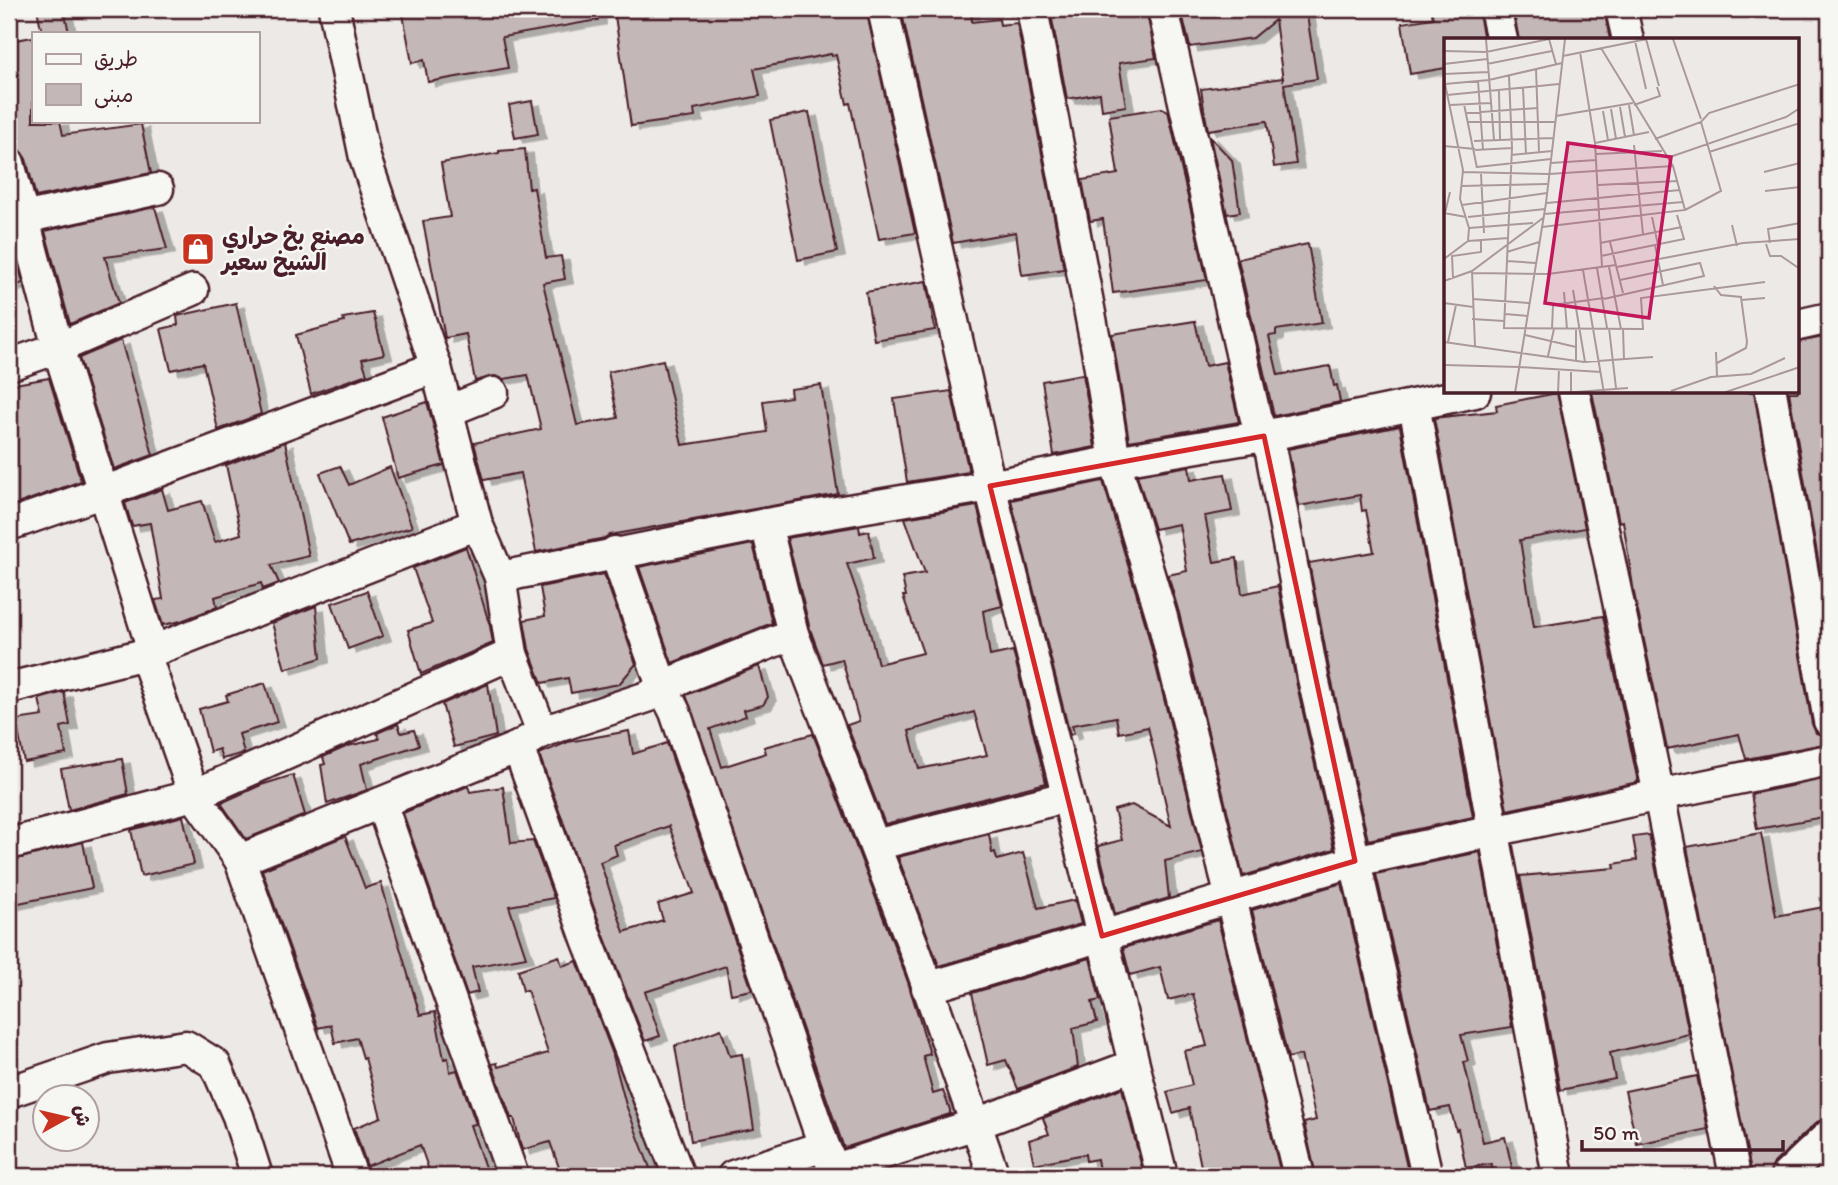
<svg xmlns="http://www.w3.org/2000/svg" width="1838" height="1185" font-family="Itim,'Playpen Sans Arabic',sans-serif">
<defs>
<filter id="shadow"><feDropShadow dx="8" dy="4.5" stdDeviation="0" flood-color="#0004"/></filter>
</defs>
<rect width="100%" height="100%" fill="#ece9e6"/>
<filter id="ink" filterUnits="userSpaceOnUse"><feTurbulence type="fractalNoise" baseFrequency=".0143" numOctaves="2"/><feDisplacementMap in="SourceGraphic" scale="14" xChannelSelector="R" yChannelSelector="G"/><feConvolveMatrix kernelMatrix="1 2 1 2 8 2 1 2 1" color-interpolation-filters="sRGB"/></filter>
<g filter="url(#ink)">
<g fill="#c4b7b7" stroke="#4a1f2b" stroke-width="2" fill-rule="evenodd" filter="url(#shadow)">
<path d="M37 9H64L69 33H42Z"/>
<path d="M402 9H597L598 20 502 37 508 68 428 82 424 60 412 63Z"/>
<path d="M614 9H866L915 233 879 239 850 103 847 104 836 55 832 56 831 54 754 69 760 96 694 109 695 117 631 126Z"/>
<path d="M901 9H921L922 15 971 9 972 22 999 19 1000 25 1017 23 1064 269 1022 275 1016 232 953 243Z"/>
<path d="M1050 9H1146L1156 58 1119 63 1126 106 1102 110 1100 93 1067 99Z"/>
<path d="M1181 9H1306L1317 79 1284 84 1296 164 1274 167 1267 121 1208 130 1204 109 1201 89 1283 78V81L1275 20 1253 38 1190 47Z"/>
<path d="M1431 9H1478L1484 40H1446V68L1410 74 1402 23 1433 18Z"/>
<path d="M1513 9H1604L1610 40H1519Z"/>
<path d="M33 37V121H60L63 135 141 124 151 173 36 197 26 159 18 148 16 140 11 141 9 128V41Z"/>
<path d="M532 101 538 134 515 138 509 105Z"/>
<path d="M1162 108 1168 111 1207 280 1113 293 1103 219 1090 221 1082 180 1118 174 1109 116Z"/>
<path d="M809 112 837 252 798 260 770 120Z"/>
<path d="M1210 137 1232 160 1240 212 1227 214Z"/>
<path d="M525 149 529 189 534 188 546 258 561 256 565 279 543 283 577 425 618 418 608 372 663 360 682 445 767 432 763 401 791 397 790 389 821 385 838 494 610 535 605 538 536 552 520 473 484 480 474 443 541 429 528 375 504 379 495 376 475 381 466 334 445 338 423 221 450 217 441 163 499 153V151Z"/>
<path d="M155 207 167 249 105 257 119 303 70 324 45 231Z"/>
<path d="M9 238H11L23 283 9 287Z"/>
<path d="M1308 244 1322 323 1276 330V335L1269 336 1278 375 1330 366 1334 386 1337 385 1340 402 1274 416 1238 259Z"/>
<path d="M926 281 935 330 874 340 866 292Z"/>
<path d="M236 303 261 414 218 430 203 363 171 370 161 329 178 325 177 316Z"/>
<path d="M373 313 384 354 362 359 367 374 311 394 296 335 344 322 343 318Z"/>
<path d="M1195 321 1205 366 1225 362 1239 422 1129 441 1112 334Z"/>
<path d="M1829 336V622L1789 392H1798V342Z"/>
<path d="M121 340 153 455 114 469 79 358Z"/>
<path d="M1083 374 1095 447 1054 455 1042 381Z"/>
<path d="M49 378 81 481 9 507V385Z"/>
<path d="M951 391 969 472 907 482 894 399Z"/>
<path d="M1592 392H1754L1812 724 1816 733 1829 738V743L1746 759 1739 734 1667 749 1634 593 1623 521 1619 522Z"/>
<path d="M1557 393 1585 528 1520 540 1534 627 1603 616 1638 782 1507 810 1434 418 1497 411 1496 405Z"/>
<path d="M427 402 444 465 398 478 382 417Z"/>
<path d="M1400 426 1473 817 1368 840 1330 674 1309 563 1374 552 1366 510 1362 511 1360 495 1299 506 1288 449Z"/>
<path d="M285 442 309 556 271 565 279 583 263 589 261 583 215 597 217 607 181 621 163 625 155 600 163 599 150 523 132 526 125 503 162 489 168 510 202 501 215 542 241 534 226 465Z"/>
<path d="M340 466 349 485 390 467 412 527 349 545 320 473Z"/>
<path d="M1189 466 1191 480 1225 474 1232 511 1205 516 1214 562 1237 558 1242 594 1278 586 1296 681 1334 849 1243 876 1179 613 1168 575 1187 571 1179 524 1154 529 1137 475Z"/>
<path d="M1103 481 1145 622 1202 852 1165 861 1169 898 1115 914 1098 846 1122 840 1114 810 1132 805 1171 826 1148 727 1119 733 1116 717 1072 725 1074 733 1070 735 1011 500Z"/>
<path d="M977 506 1002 606 983 611 990 656 1013 651 1046 783 885 824 847 725 859 721 842 659 823 664 810 629 787 538 859 526 860 533 869 531 874 558 847 564 867 621 878 664 923 653 903 596H906L902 577 925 573 905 518ZM974 712 987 755 919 769 909 731Z"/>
<path d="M753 544 772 623 672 663 639 567Z"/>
<path d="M466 547 490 626 493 643 421 674 408 630 432 623 413 568Z"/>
<path d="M604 574 636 664 619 684 571 693 568 678 542 683 529 649 524 620 545 616 540 587Z"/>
<path d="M367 591 383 636 348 649 332 603Z"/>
<path d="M316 606 321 658 285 669 272 623Z"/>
<path d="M759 666 768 697 763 705 744 710 746 716 710 729 722 767 766 753 764 747 813 734 908 982 930 1054 923 1056 933 1094 943 1091 950 1110V1114L844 1148 686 695Z"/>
<path d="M265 683 277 722 239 734 244 753 222 759 219 749 210 752 199 709 228 701 226 695Z"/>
<path d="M488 684 496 736 454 747 442 704Z"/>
<path d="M64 692 70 725 61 727 66 754 24 762 16 720 43 716 39 699Z"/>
<path d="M398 724 401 733 414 730 419 745 361 764 367 790 327 804 321 765 325 764 323 757 348 746 379 739 377 733Z"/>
<path d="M629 731 633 754 667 743 752 990 731 994 726 966 645 992 660 1036 645 1041 603 933 539 754 568 742ZM669 826 694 893 658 904 663 920 624 932 600 862 617 855 614 845Z"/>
<path d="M122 759 128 794 69 810 61 769Z"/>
<path d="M293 775 305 815 246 839 221 803 261 785Z"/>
<path d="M1829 778V816L1757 829 1751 794Z"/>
<path d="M468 786 470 792 503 787 511 843 533 841 554 898 509 906 526 957 472 967 478 992 467 995 403 813Z"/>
<path d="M183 816 194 864 141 876 131 830Z"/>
<path d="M1761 833 1776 916 1829 906V1118L1817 1122 1774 1163 1769 1176H1752L1687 847Z"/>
<path d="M989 834 992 853 995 852 997 860 1023 853 1038 908 1075 900 1081 924 939 966 898 857Z"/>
<path d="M1649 835 1689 1034 1610 1053 1615 1079 1560 1090 1520 876 1615 868 1614 864 1637 860 1633 837Z"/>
<path d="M345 836 365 888 381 883 420 1015 435 1012 444 1059 448 1058 450 1072 457 1070 476 1124 470 1125 488 1176H431L420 1145 367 1166 354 1128 381 1117 365 1058H363L357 1038 335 1043 331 1025 318 1028 262 870Z"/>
<path d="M83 842 92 888 9 905V861Z"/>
<path d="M1480 852 1512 1027 1461 1035 1468 1061 1464 1062 1483 1142 1505 1137 1514 1176H1494L1491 1164 1466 1168 1458 1129 1456 1130 1450 1107 1430 1111 1376 874Z"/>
<path d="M1342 883 1409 1176H1316L1304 1123 1316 1120 1301 1055 1288 1058 1252 910Z"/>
<path d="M1218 920 1280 1170 1263 1174 1264 1176H1203L1189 1108 1173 1113 1167 1092 1192 1085 1184 1051 1207 1046 1193 994 1168 1000 1160 967 1130 975 1123 948Z"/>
<path d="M559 956 562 966 577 961 612 1052 626 1105 653 1176H562L550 1142 522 1150 514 1118H511L492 1064 497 1063 498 1067 548 1053 527 990 523 991 518 970Z"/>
<path d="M1090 958 1100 1000 1092 1002 1097 1022 1073 1028 1078 1067 1018 1089 1006 1060 988 1065 972 993Z"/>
<path d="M721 1029 730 1056 742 1054 754 1129 691 1141 675 1046Z"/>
<path d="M1697 1076 1708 1129 1637 1144 1625 1091Z"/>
<path d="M1122 1088 1144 1176H1100L1097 1159 1086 1161 1085 1154 1034 1164 1029 1140 1049 1134 1043 1118Z"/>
</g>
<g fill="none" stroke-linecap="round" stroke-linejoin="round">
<defs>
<g id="minor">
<path d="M334 9 365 158 436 367 477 524 500 577 512 654 542 732"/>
<path d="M883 9 990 486 1162 1176"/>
<path d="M1032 9 1097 350 1115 461 1162 617 1299 1176"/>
<path d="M1163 9 1256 419 1271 452 1313 678 1427 1176"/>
<path d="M1495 9 1502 40"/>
<path d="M1621 9 1628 40"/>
<path d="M9 163 58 348 153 651"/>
<path d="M9 221 158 189"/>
<path d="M1798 325 1829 318"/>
<path d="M9 365 58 348 193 290"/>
<path d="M1574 392 1659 795 1735 1176"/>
<path d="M1771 392 1829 721"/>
<path d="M1414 405 1558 1176"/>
<path d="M448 411 493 393"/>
<path d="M766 524 793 634 916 953 994 1176"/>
<path d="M9 525 101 493 436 367"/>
<path d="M615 552 662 686 675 712 824 1146 837 1176"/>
<path d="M500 577 766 524 990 486 1115 461 1264 436 1475 392"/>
<path d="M145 654 194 795 240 860 352 1176"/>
<path d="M9 688 145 654 477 524"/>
<path d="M518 747 587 939 679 1176"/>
<path d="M381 803 513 1176"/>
<path d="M9 844 194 795 512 654"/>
<path d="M875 845 1066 797"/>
<path d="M240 860 518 747 542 732 650 696 662 686 793 634"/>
<path d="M927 988 1355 861 1659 795 1829 760"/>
<path d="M9 1092 108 1058 186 1046 215 1064 238 1116 257 1176"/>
<path d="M835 1169 976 1124 1134 1065"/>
<path d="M733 1176 824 1146"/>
<path d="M1786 1176 1829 1135"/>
</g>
</defs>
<use href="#minor" stroke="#4a1f2b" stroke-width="35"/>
<use href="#minor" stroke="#f6f6f2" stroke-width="30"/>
</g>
</g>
<path fill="none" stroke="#d62828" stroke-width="5" stroke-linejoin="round" d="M1264 436 1355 861 1102 936 990 486Z"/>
<defs>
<symbol id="shop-square" viewBox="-11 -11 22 22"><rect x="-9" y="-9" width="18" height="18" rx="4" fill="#c8321e" stroke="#f6f6f2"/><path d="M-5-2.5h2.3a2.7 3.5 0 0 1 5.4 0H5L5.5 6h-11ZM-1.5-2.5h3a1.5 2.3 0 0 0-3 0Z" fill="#fff"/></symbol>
</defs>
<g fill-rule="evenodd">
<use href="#shop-square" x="179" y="230" width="38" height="38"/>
</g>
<g text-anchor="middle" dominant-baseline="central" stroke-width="5" stroke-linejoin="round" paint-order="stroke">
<g font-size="23" font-weight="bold" fill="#4a1f2b" stroke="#f6f6f2" text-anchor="start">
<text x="222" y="236">مصنع بخ حراري<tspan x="222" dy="26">الشيخ سعير</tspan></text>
</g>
</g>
<g transform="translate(1444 38)">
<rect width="355" height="355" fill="#ece9e6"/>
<path fill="none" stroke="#ab989b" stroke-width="2" d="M42 1 50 102M105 1 112 26M202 1 215 48M229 1 257 81M191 3 202 51M0 13 42 14 105 1M136 14 151 105 158 229M0 16 1 46 19 132 16 161 25 190 24 203 0 221M119 18 203 1M0 26 43 21M43 26 108 13M92 31 95 114M0 36 44 34M65 38 68 110 60 290 199 291 197 260 321 244M34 43 39 112M1 46 45 42 118 25M79 50 82 116M55 53 56 101M3 57 115 46M20 66 33 130M6 67 47 65M185 67 190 97M190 67 216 58 213 49M176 69 181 99M167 71 172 101M159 73 164 102M23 75 93 70M112 78 189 65M24 84H111M211 101 257 84 265 75 356 46M30 103 109 100M151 105 205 94M190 107 199 196M0 108 31 111M31 112 68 110M265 114 356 85M152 116 218 113M67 117 108 113M223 120 342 79 356 70M107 125 152 122M33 129 107 121M19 134 105 136 229 128M320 134 356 125M37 136 40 195M154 147 234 143M17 148 103 146M321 153 356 149M103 165 236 152M18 167 103 155M241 172 277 153 257 84M0 175 22 179M1 175 6 154M100 176 239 164M24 179 101 171M208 179 214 207M288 187 293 208M98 189 241 172 229 128 157 10M25 190 89 185M24 203 64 200M166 204 179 255M156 205 238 189M326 205 324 191 356 185M322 206 326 218H337L356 231M211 207 219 247M63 214 95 204M157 218 240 201 233 177M63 223 92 225M165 229 177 291M173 229 299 205 356 201M153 230 163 290M139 232 160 355M28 233 31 308M29 235 104 236 172 227M9 240 8 218 37 214V202M0 243 28 233 99 180M270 248 277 257 297 259 303 304 302 310 273 325M129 252 141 324M120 254 123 291M29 261 85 265M160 261 260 238 256 225 176 242M297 262 321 260M0 265 29 269M61 276 84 278M28 281 60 283M165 290 172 350M108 291 109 267 160 260M132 291V322M179 291 180 321M81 297 132 309M0 304 140 324 209 319M4 304 12 267M272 314 273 338M104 318 110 291M0 327 75 329M75 329 157 334M127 332V354M227 353 267 339 307 336 341 320M71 355 102 165 121 1M114 355 115 331M119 355 184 350M279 355 356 329"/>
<path fill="#c2185b" fill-opacity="0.15" stroke="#c2185b" stroke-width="3.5" d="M124 105 227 119 205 280 101 265Z"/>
<rect width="355" height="355" fill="none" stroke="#4a1f2b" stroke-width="3.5"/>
</g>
<rect width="1838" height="1185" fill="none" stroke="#f6f6f2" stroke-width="35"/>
<rect x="18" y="18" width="1803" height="1150" fill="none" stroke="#4a1f2b" stroke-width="2.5" filter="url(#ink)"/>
<rect x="32" y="32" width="228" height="91" fill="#f6f6f2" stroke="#b1a0a2" stroke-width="2"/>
<rect x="46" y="54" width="35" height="10" fill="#f6f6f2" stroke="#b1a0a2" stroke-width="2"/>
<text x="94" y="66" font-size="21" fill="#4a1f2b">طريق</text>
<rect x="46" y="84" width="35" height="21" fill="#c4b7b7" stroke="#b1a0a2" stroke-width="2"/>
<text x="94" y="102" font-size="21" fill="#4a1f2b">مبنى</text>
<g transform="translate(66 1118) rotate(82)"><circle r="33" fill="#f6f6f2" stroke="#b1a0a2" stroke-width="2"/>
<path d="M0-5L12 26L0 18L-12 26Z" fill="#c8321e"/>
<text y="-10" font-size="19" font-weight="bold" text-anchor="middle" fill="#4a1f2b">ش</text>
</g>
<path d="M1582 1140v10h201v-10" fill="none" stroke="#4a1f2b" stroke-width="3.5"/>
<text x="1593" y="1140" font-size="21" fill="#4a1f2b" stroke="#f6f6f2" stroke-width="5" paint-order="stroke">50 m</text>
</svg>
